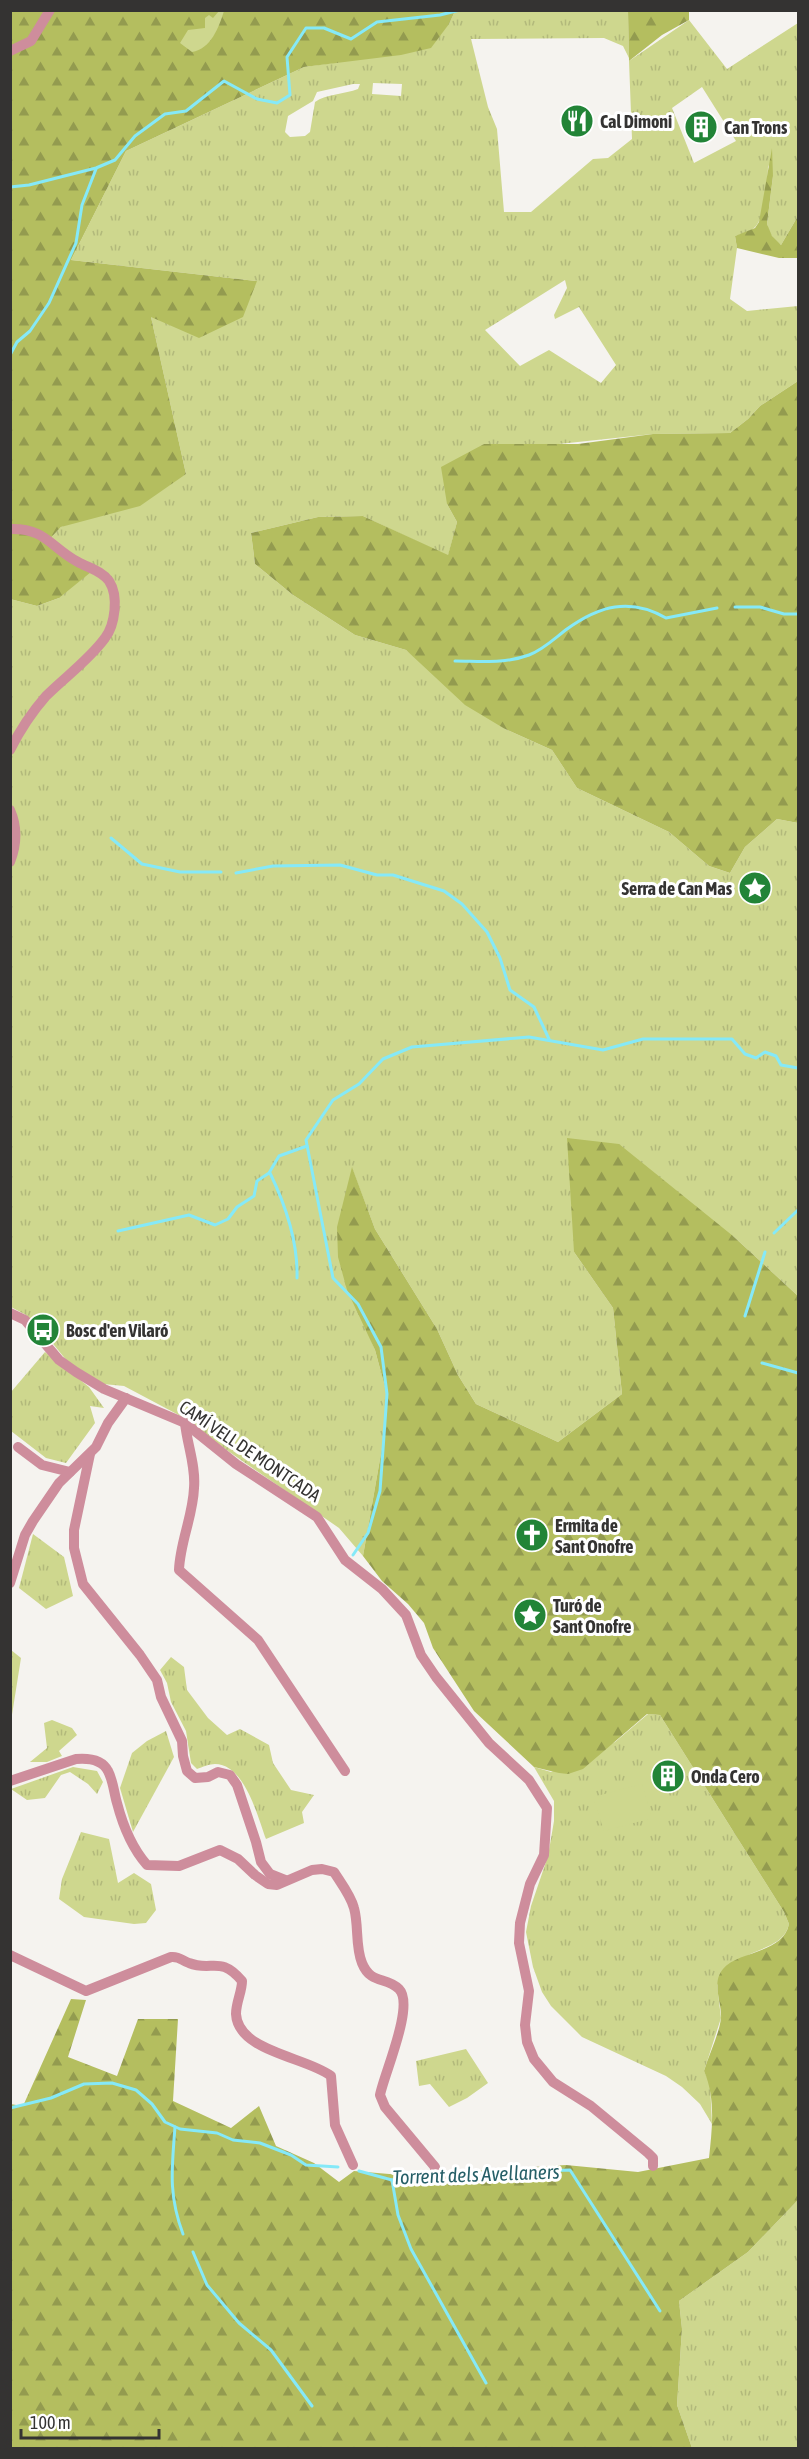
<svg xmlns="http://www.w3.org/2000/svg" width="809" height="2459" font-family="'Asap Condensed',sans-serif">
<defs>
<pattern id="grass-tufts" width="24" height="20" patternUnits="userSpaceOnUse" patternTransform="scale(1.5)"><rect width="24" height="20" fill="#ced78e"/><path d="M3 7l-1-3M5 7V3M7 7l1-3M15 17l-1-3M17 17v-4M19 17l1-3" fill="none" stroke="#b2b97b"/></pattern>
<pattern id="forest-firs" width="22" height="20" patternUnits="userSpaceOnUse" patternTransform="scale(1.5)"><rect width="22" height="20" fill="#b4be5f"/><path d="M5 1l3.5 6h-7zM16 11l3.5 6h-7z" fill="#939b4f"/></pattern>
</defs>
<rect width="100%" height="100%" fill="#f5f3ef"/>
<g fill="url(#grass-tufts)" fill-rule="evenodd">
<path d="M455 11H628L629 58 623 46 604 38 471 39 488 107 497 129 504 212H531L593 159 608 158 632 139 629 61 689 20 727 69 798 23V216L781 245C773 240 769 233 767 224L773 176 768 165C768 178 765 216 756 226 752 231 742 234 735 236L737 248 730 299 747 311 798 306V381L760 406 748 419 730 433 653 434 559 444H484L447 504 457 522 448 556 363 516 318 517 251 533 255 564 293 595 355 635 406 650 505 729 552 750 577 788 669 832 709 866 730 873 745 847 777 819 798 823V1296L733 1236 574 1252 613 1308 622 1394 558 1442 476 1404 458 1375 437 1329 375 1229 352 1168 359 1311 375 1350 386 1391 383 1442 363 1556 339 1528 218 1444 190 1421 124 1386 103 1384 67 1361 41 1329 26 1315 11 1307 10 599 37 606 59 598 46 543 61 527 186 474 151 317 257 281 71 260 126 151 304 67 340 62 449 24ZM373 83 402 84 401 96 372 94ZM353 84H360L358 89C345 94 326 94 315 102L310 132 305 136 290 137 285 132 288 116 313 101 317 92ZM702 87 736 141 694 163 672 108ZM565 280 567 288 554 315 555 319 579 307 616 365 601 383 549 350 520 366 485 330Z"/>
<path d="M45 1352 89 1387 104 1408 90 1406 95 1423 66 1463 46 1458 11 1431V1392Z"/>
<path d="M33 1534 64 1557 73 1596 46 1609 19 1588Z"/>
<path d="M11 1650 21 1658 11 1721Z"/>
<path d="M171 1657 184 1667 187 1690 208 1718 227 1735 240 1729 269 1745 273 1763 291 1790 314 1795 302 1812 304 1823 266 1839C258 1818 245 1764 215 1764 210 1764 202 1767 197 1769L191 1763 186 1731 171 1702 167 1683 160 1670Z"/>
<path d="M648 1714 660 1715 784 1912 789 1924C784 1947 756 1948 740 1960 731 1966 724 1978 717 1985L721 2018 704 2071 710 2083 712 2124 700 2104 682 2087 666 2076 582 2037 551 2006 542 1992 533 1967 526 1932 531 1906 548 1856 554 1821V1801L534 1767 551 1772 615 1742Z"/>
<path d="M52 1720 72 1728 77 1735 59 1751 62 1756 47 1762H30L47 1748 44 1723Z"/>
<path d="M166 1731 174 1757 133 1832 120 1788 132 1753 147 1741Z"/>
<path d="M73 1767 97 1771 103 1782 97 1794 88 1784 70 1772 61 1775 45 1798 27 1800 11 1789Z"/>
<path d="M81 1832 109 1839 118 1883 134 1873 151 1884 156 1910 146 1923 134 1924 84 1917 59 1899 62 1879Z"/>
<path d="M466 2049 488 2083 467 2098 449 2107 430 2084 419 2086 416 2061Z"/>
<path d="M798 2200V2448H692L677 2405 682 2329 679 2301 748 2252Z"/>
</g>
<g fill="url(#forest-firs)">
<path d="M10 11H455L449 24 431 48 401 55 304 67 126 151 71 260 257 281 243 317 199 338 151 317 186 474 140 506 61 527 46 543 91 572 59 598 37 606 10 599Z"/>
<path d="M628 11H689V20L662 35 629 61Z"/>
<path d="M772 148 773 176 767 224 772 236 781 245 798 216V258H779L737 248 735 236 755 228 759 222Z"/>
<path d="M798 381V823L777 819 745 847 730 873 709 866 669 832 577 788 552 750 505 729 465 705 406 650 355 635 293 595 255 564 251 533 318 517 363 516 448 555 457 522 447 504 441 467 484 444H578L653 434 730 433 748 419 760 406Z"/>
<path d="M567 1138 619 1144 733 1236 798 1296V2200L748 2252 679 2301 682 2329 677 2405 692 2448H11L10 2104 23 2106 71 1999 86 2000 68 2057 117 2076 138 2019H178L173 2101 231 2128 259 2106 276 2146 314 2163 339 2182 354 2171 401 2175 566 2165 638 2172 709 2158C712 2130 716 2098 704 2071 709 2054 719 2035 721 2018 722 2002 711 1983 723 1969 737 1951 783 1954 789 1924L784 1912 660 1715 647 1714 583 1769 568 1774 559 1773 534 1767 474 1711 433 1648 424 1623 408 1604 382 1581 363 1556 383 1442 386 1391 375 1350 347 1290 338 1257 337 1227 352 1167 375 1229 437 1329 458 1375 476 1404 558 1442 622 1394 613 1308 574 1252Z"/>
</g>
<g fill="#ced78e">
<path d="M219 11H224C219 27 211 49 192 52L180 43 188 30 205 28V18L209 15 213 18Z"/>
<path d="M642 1784 652 1818 604 1831 593 1797Z"/>
</g>
<g fill="none" stroke-linecap="round" stroke-linejoin="round">
<g stroke="#85e9f8" stroke-width="3">
<path d="M10 187 29 185 96 168 115 160 135 136 165 114 186 111 224 81 257 99 277 103 290 95 287 57 306 28H324L351 39 377 22 440 15 460 10"/>
<path d="M10 355 17 342 30 331 49 303 76 243 82 205 96 169"/>
<path d="M735 607H760L784 614H798"/>
<path d="M455 661C480 661 505 664 529 655 543 650 555 638 567 629 599 606 630 597 666 618L717 608"/>
<path d="M111 838 142 864 180 872H221"/>
<path d="M236 873 273 866 340 865 377 875H393L444 891 462 904 487 932 500 958 510 990 534 1007 549 1039"/>
<path d="M270 1173C285 1204 298 1243 297 1278"/>
<path d="M118 1231 189 1215 215 1225 228 1219 237 1207 254 1196 257 1181 269 1173 279 1156 307 1146"/>
<path d="M774 1233 798 1210"/>
<path d="M745 1316 765 1252"/>
<path d="M762 1363 798 1373"/>
<path d="M353 1555 368 1533 380 1491 387 1394 381 1347 358 1304 333 1278 306 1140 333 1100 359 1084 383 1059 412 1047 529 1037 603 1050 643 1039H732L745 1054 756 1058 765 1052 776 1056 781 1065 798 1068"/>
<path d="M10 2108 51 2098 84 2084 112 2083 136 2090 152 2104 165 2122 180 2129 217 2133 233 2140 260 2143 291 2155 306 2165 338 2167"/>
<path d="M175 2127C172 2168 168 2194 183 2234"/>
<path d="M359 2171 392 2180 431 2175 570 2170 660 2311"/>
<path d="M392 2180 398 2215 411 2249 486 2383"/>
<path d="M193 2252 207 2285 239 2323 271 2350 312 2406"/>
</g>
<g stroke="#ce8d9c" stroke-width="10">
<path d="M10 51 31 41 50 10"/>
<path d="M10 529C46 528 50 547 78 562 89 568 102 571 109 581 119 596 115 625 105 638 89 660 65 677 46 696 32 712 20 730 10 750"/>
<path d="M10 810C18 828 17 844 10 862"/>
<path d="M10 1313 25 1320 59 1360 76 1372 104 1389 185 1423 236 1464 317 1517 345 1560 382 1589 406 1615 421 1655 436 1677 489 1743 529 1780 547 1808 544 1855 530 1884 520 1923 519 1943 529 1991 525 2025 527 2042 534 2059 553 2082 591 2106 648 2153 653 2158V2166"/>
<path d="M185 1423C187 1444 196 1466 194 1488 193 1516 180 1542 179 1570L258 1640 345 1771"/>
<path d="M18 1447 42 1465 70 1472"/>
<path d="M90 1454 74 1530V1548L83 1584 140 1655 157 1680 161 1697 182 1741 183 1756 187 1771 195 1778 208 1777 218 1772 230 1775 237 1785 256 1842 261 1862 270 1874 285 1880"/>
<path d="M10 1583 25 1535 33 1521 59 1483 96 1447 108 1423 126 1398"/>
<path d="M10 1781 76 1759C88 1758 102 1759 108 1771 113 1780 114 1793 117 1803 123 1826 132 1848 147 1865L179 1866 220 1850 238 1859 255 1875 268 1884 277 1885 312 1870 322 1869 334 1872C341 1883 351 1896 354 1908 359 1926 355 1946 362 1963 371 1985 386 1976 399 1989 415 2005 384 2074 380 2095L385 2107 435 2167V2173"/>
<path d="M10 1955 86 1991 171 1957C180 1956 182 1961 189 1963 212 1972 220 1955 242 1981 242 1992 236 2002 236 2014 238 2052 307 2057 331 2076L335 2125 353 2165"/>
</g>
</g>
<defs>
<symbol id="restaurant-disc" viewBox="-11 -11 22 22"><circle r="9.5" fill="#228437" stroke="#fff"/><path d="M-5-6h1v4h1v-4h1v4h1v-4h1v5L-1.5 .5V6h-2V.5L-5-1ZM5-6V6H3V1.5H1.5Q1.5-4 5-6Z" fill="#fff"/></symbol>
<symbol id="building-disc" viewBox="-11 -11 22 22"><circle r="9.5" fill="#228437" stroke="#fff"/><path d="M-4-6H4V6H1V3H-1V6H-4ZM-2.5-4.3h1.7v1.8h-1.7ZM.8-4.3h1.7v1.8H.8ZM-2.5-1h1.7V.8h-1.7ZM.8-1h1.7V.8H.8Z" fill="#fff"/></symbol>
<symbol id="sight-disc" viewBox="-11 -11 22 22"><circle r="9.5" fill="#228437" stroke="#fff"/><path d="M0-6L1.8-2.2L6-1.7L2.9 1.2L3.7 5.4L0 3.3L-3.7 5.4L-2.9 1.2L-6-1.7L-1.8-2.2Z" fill="#fff"/></symbol>
<symbol id="bus-disc" viewBox="-11 -11 22 22"><circle r="9.5" fill="#228437" stroke="#fff"/><path d="M-5-6H5V4H4V6H2V4H-2V6H-4V4H-5ZM-3.5-4V0h7V-4ZM-3.5 1.2v1.5H-2V1.2ZM2 1.2v1.5H3.5V1.2Z" fill="#fff"/></symbol>
<symbol id="church-disc" viewBox="-11 -11 22 22"><circle r="9.5" fill="#228437" stroke="#fff"/><path d="M-1.2-6h2.4v3.5h3.3v2.4h-3.3V6h-2.4V-.1h-3.3v-2.4h3.3Z" fill="#fff"/></symbol>
</defs>
<g fill-rule="evenodd">
<use href="#restaurant-disc" x="558" y="102" width="38" height="38"/>
<use href="#building-disc" x="682" y="108" width="38" height="38"/>
<use href="#sight-disc" x="736" y="869" width="38" height="38"/>
<use href="#bus-disc" x="24" y="1311" width="38" height="38"/>
<use href="#church-disc" x="513" y="1516" width="38" height="38"/>
<use href="#sight-disc" x="511" y="1596" width="38" height="38"/>
<use href="#building-disc" x="649" y="1757" width="38" height="38"/>
</g>
<g text-anchor="middle" dominant-baseline="central" stroke-width="6" stroke-linejoin="round" paint-order="stroke">
<g font-size="18" font-weight="bold" fill="#343332" stroke="#fff" text-anchor="start">
<text x="600" y="121">Cal Dimoni</text>
<text x="724" y="127">Can Trons</text>
<text x="732" y="888" text-anchor="end">Serra de Can Mas</text>
<text x="66" y="1330">Bosc d'en Vilaró</text>
<text x="555" y="1525">Ermita de<tspan x="555" dy="21">Sant Onofre</tspan></text>
<text x="553" y="1605">Turó de<tspan x="553" dy="21">Sant Onofre</tspan></text>
<text x="691" y="1776">Onda Cero</text>
</g>
<g font-size="18" fill="#343332" stroke="#fff">
<text transform="translate(250 1451) rotate(34)">CAMÍ VELL DE MONTCADA</text>
</g>
<g font-size="20" font-style="italic" fill="#265f67" stroke="#fff">
<text transform="translate(476 2174) rotate(-2)">Torrent dels Avellaners</text>
</g>
</g>
<rect width="809" height="2459" fill="none" stroke="#343332" stroke-width="24"/>
<path d="M21 2429v9h138v-9" fill="none" stroke="#343332" stroke-width="3"/>
<text x="30" y="2429" font-size="18" fill="#343332" stroke="#ffffff" stroke-width="4.5" paint-order="stroke">100 m</text>
</svg>
